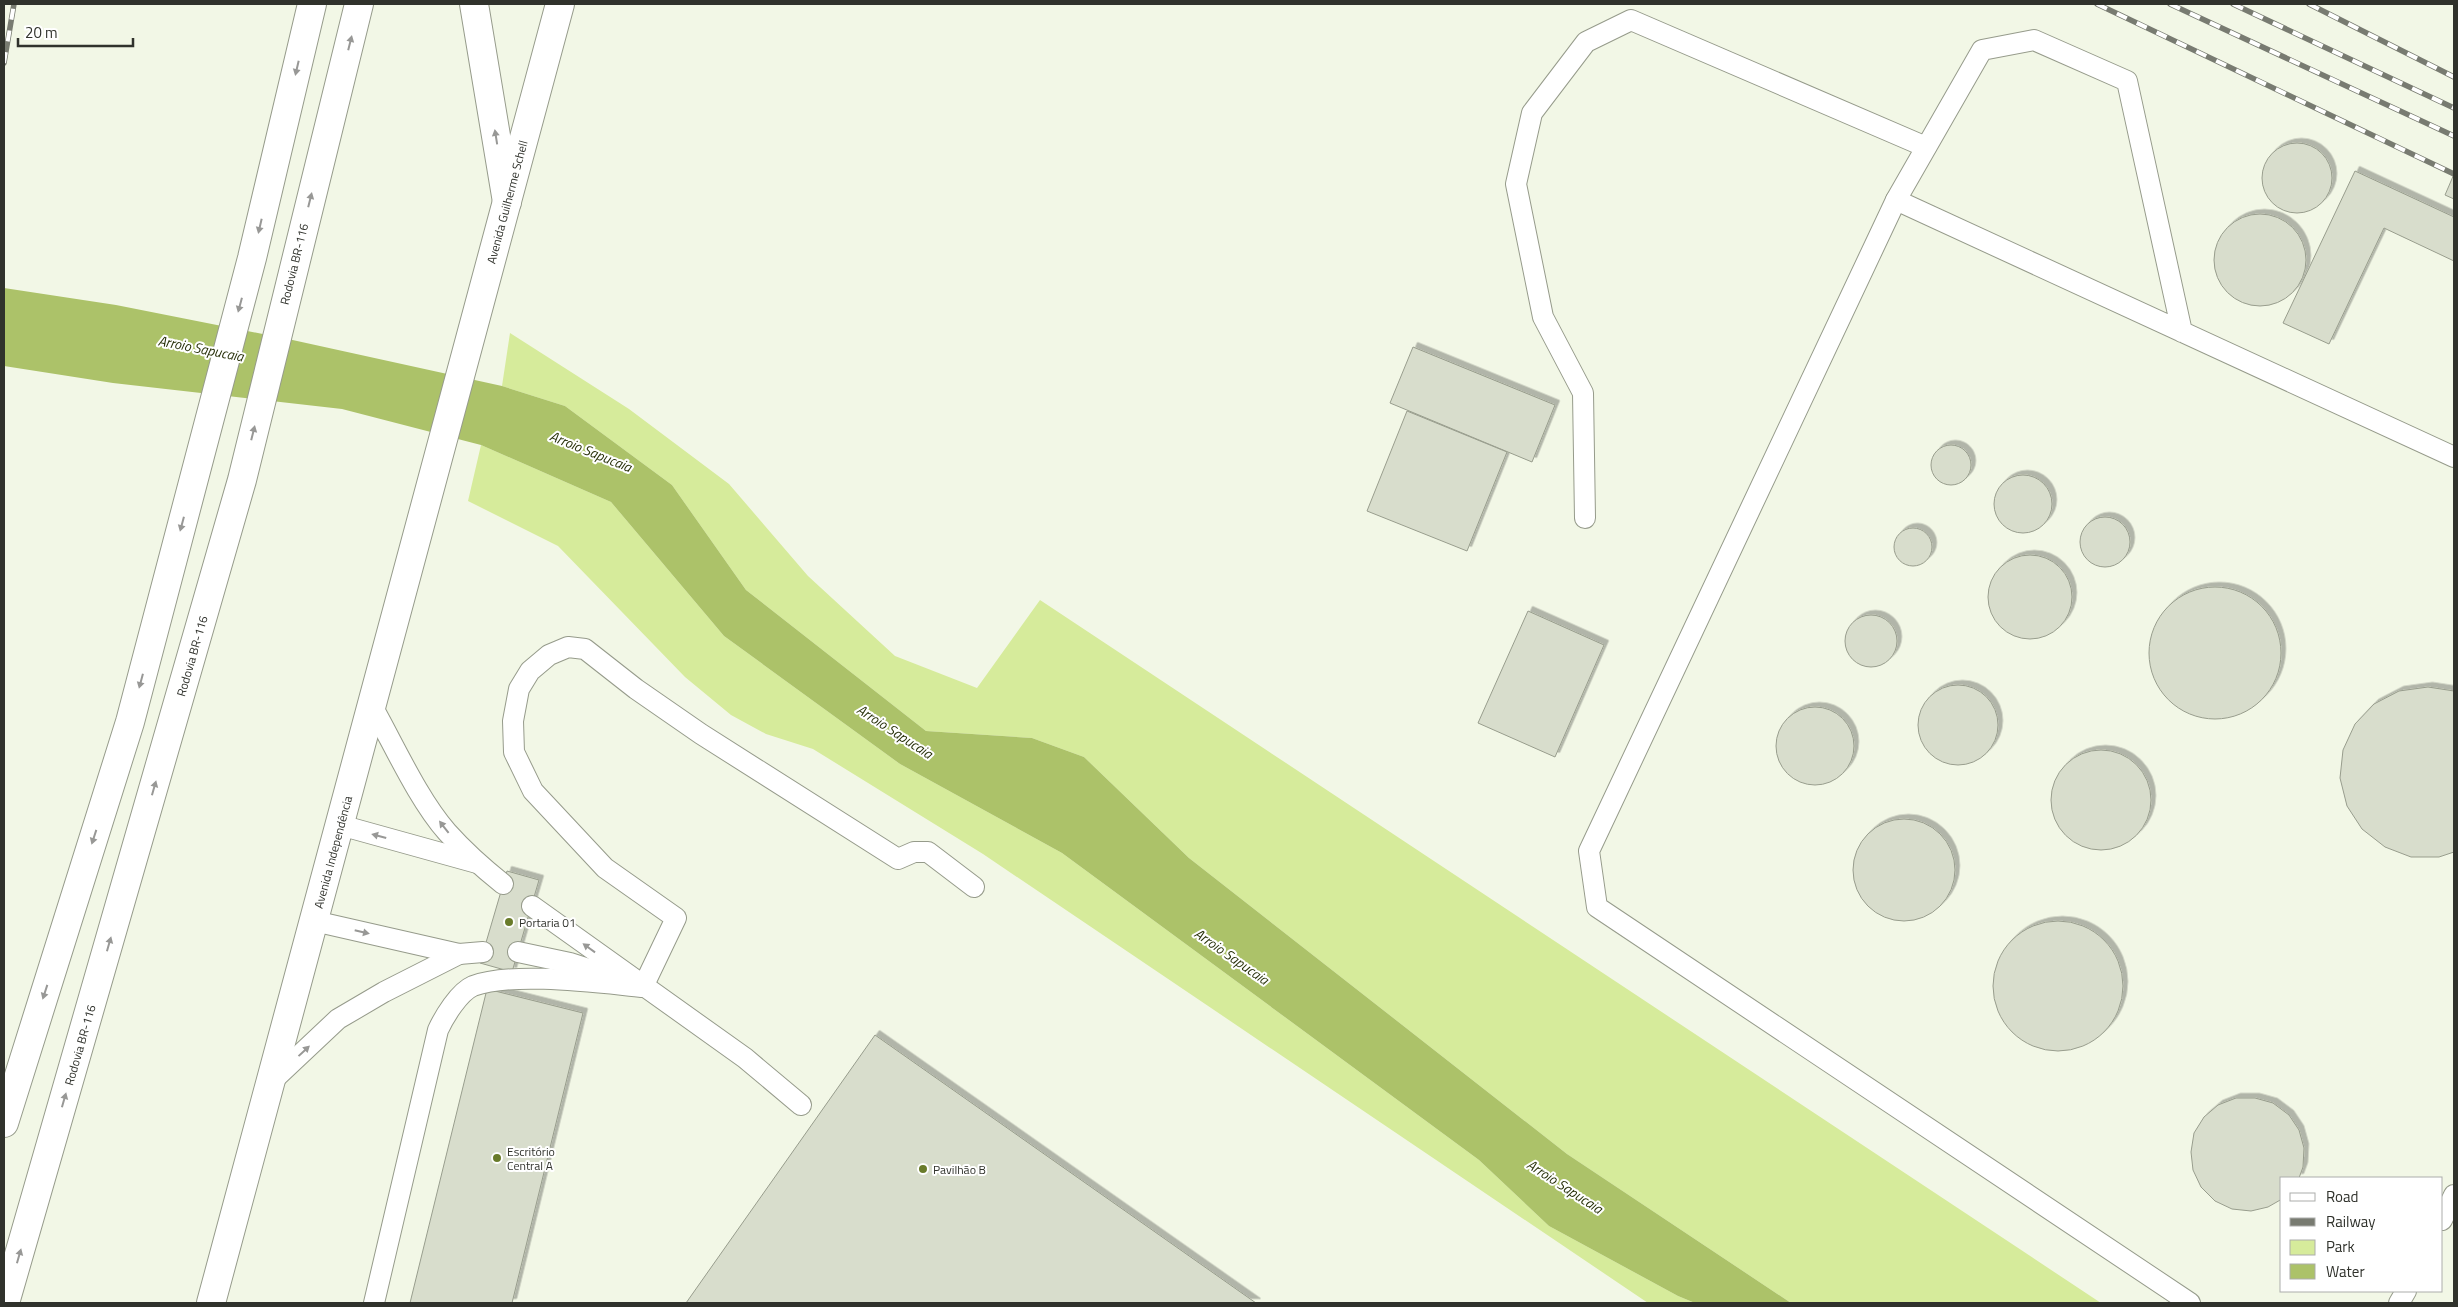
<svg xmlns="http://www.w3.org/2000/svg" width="2458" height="1307" font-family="'Titillium Web',sans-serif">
<defs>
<filter id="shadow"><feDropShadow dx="4.5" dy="-4.5" stdDeviation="0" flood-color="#0004"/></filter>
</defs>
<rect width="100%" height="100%" fill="#f2f7e6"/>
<g fill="#d6eb9b">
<path d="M510 333 629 409 729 484 808 576 895 656 977 688 1040 600 2101 1303H1791L1567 1154 1189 858 1084 757 1032 738 926 731 746 590 672 485 565 406 502 386Z"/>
<path d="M481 445 611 502 724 636 900 764 1062 853 1479 1160 1549 1226 1678 1296 1695 1303H1648L983 854 813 749 766 734 731 715 685 677 558 546 468 501Z"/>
</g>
<path fill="#acc269" d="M4 288 116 305 288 339 502 386 565 406 672 485 746 590 926 731 1032 738 1084 757 1189 858 1567 1154 1791 1303H1695L1678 1296 1549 1226 1479 1160 1062 853 900 764 724 636 611 502 481 445 342 409 113 383 4 366Z"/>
<g fill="#d8ddcc" stroke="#989d8d" filter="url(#shadow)">
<circle cx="2297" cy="178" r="35"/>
<path d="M2355 171 2454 217V261L2384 228 2329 344 2283 323Z"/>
<path d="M2454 174V199L2445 195Z"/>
<circle cx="2260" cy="260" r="46"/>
<path d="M1413 347 1555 405 1532 462 1390 403Z"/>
<path d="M1407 411 1507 452 1467 551 1367 511Z"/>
<circle cx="1951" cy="465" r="20"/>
<circle cx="2023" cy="504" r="29"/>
<circle cx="2105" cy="542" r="25"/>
<circle cx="1913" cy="547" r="19"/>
<circle cx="2030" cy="597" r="42"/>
<circle cx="2215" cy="653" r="66"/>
<path d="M1528 611 1604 645 1555 757 1478 723Z"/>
<circle cx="1871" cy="641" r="26"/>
<circle cx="1958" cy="725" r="40"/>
<path d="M2428 687 2454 691V852L2439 857H2411L2385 847 2362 829 2347 806 2340 778 2343 750 2355 724 2374 704 2399 691Z"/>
<circle cx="1815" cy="746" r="39"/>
<circle cx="2101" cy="800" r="50"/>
<circle cx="1904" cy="870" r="51"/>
<path d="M507 871 539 880 512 972 480 963Z"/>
<circle cx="2058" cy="986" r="65"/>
<path d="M487 989 583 1013 512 1303H410Z"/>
<path d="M875 1035 1256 1303H686Z"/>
<path d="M2236 1098H2255L2273 1103 2289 1115 2299 1130 2304 1148 2303 1167 2299 1178H2282V1199L2268 1207 2251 1211 2232 1209 2215 1201 2201 1187 2193 1170 2191 1152 2194 1133 2204 1117 2218 1105Z"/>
</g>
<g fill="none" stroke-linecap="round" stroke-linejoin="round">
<defs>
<g id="service">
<path d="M1896 200 1589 851 1597 907 2190 1303"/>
<path d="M2182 332 2127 81 2034 40 1982 50 1896 200 2454 457"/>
<path d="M1585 518 1583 393 1543 317 1516 184 1532 113 1586 42 1631 20 1926 147"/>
<path d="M372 706C394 745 418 799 447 832 464 851 483 868 503 884"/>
<path d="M340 825 477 863"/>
<path d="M532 906 745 1058 801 1105"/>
<path d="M314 921 459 954 483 952"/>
<path d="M518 952 570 963 610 976"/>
<path d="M643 987 676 918 605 868 533 791 514 752 513 721 519 689 530 671 549 655 568 647 585 649 636 689 701 734 898 859 914 852H928L974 887"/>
<path d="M270 1083 338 1019 384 992 459 954"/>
<path d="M2442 1220 2454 1195"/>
<path d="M374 1303 438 1030C444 1017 459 992 473 986 513 971 600 983 643 987"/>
<path d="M2399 1303 2406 1291"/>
</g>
<path id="secondary" d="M211 1303 560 4"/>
<g id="motorway">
<path d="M474 4 507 202"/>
<path d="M4 1123 130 722 252 258 312 4"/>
<path d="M5 1303 242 480 359 4"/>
</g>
</defs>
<use href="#service" stroke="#969b8b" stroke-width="22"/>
<use href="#secondary" stroke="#969b8b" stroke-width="30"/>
<use href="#motorway" stroke="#969b8b" stroke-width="30"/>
<use href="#service" stroke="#fff" stroke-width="20"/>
<use href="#secondary" stroke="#fff" stroke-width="28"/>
<use href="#motorway" stroke="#fff" stroke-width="28"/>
<defs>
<g id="rail">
<path d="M2097 4 2454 174"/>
<path d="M2170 4 2454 136"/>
<path d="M2233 4 2454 108"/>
<path d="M2309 4 2454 77"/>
<path d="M4 63 14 4"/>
</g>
</defs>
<use href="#rail" stroke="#787b71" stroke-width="5.5"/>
<use href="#rail" stroke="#fff" stroke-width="4" stroke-dasharray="11" stroke-linecap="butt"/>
</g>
<defs><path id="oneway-solid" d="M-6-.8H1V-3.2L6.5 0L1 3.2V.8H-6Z" transform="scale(1.25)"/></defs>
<g fill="#989896">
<use href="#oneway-solid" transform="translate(350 43) rotate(-76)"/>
<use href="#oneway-solid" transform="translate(297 68) rotate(103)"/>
<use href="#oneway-solid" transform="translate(496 137) rotate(-99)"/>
<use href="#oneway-solid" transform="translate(310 200) rotate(-76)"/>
<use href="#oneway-solid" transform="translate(260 226) rotate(103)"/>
<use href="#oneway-solid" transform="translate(240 305) rotate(105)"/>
<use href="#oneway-solid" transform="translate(253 433) rotate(-76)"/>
<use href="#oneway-solid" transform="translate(182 524) rotate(105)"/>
<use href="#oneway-solid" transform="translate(141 681) rotate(105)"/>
<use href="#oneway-solid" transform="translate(154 788) rotate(-74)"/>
<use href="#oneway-solid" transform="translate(444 827) rotate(-128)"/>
<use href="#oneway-solid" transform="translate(379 836) rotate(-165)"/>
<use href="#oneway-solid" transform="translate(94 837) rotate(108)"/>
<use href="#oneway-solid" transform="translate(362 932) rotate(13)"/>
<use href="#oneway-solid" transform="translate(109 944) rotate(-74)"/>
<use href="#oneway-solid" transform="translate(589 948) rotate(-144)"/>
<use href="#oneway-solid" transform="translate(45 992) rotate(108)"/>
<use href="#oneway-solid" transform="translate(304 1051) rotate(-43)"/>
<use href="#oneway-solid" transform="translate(64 1100) rotate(-74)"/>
<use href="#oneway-solid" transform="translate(19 1256) rotate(-74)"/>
</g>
<g fill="#697b2a" stroke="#fff" stroke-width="2">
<circle cx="509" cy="922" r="5"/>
<circle cx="497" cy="1158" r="5"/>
<circle cx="923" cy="1169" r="5"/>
</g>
<g text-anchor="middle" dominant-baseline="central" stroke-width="4" stroke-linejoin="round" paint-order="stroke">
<g font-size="12" fill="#30322c" stroke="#fff">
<text transform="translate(507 202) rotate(-75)">Avenida Guilherme Schell</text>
<text transform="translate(294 264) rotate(-76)">Rodovia BR-116</text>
<text transform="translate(192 656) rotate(-74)">Rodovia BR-116</text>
<text transform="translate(333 852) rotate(-75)">Avenida Independência</text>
<text transform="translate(80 1045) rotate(-74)">Rodovia BR-116</text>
</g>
<g font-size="12" fill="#30322c" stroke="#fff" text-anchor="start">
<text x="519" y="922">Portaria 01</text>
<text x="507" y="1151">Escritório<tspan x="507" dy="14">Central A</tspan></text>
<text x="933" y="1169">Pavilhão B</text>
</g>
<g font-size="14" font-style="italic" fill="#28310a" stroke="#fff">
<text transform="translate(201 348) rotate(11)">Arroio Sapucaia</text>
<text transform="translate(591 451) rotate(22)">Arroio Sapucaia</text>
<text transform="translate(895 731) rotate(33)">Arroio Sapucaia</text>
<text transform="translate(1232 956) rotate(35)">Arroio Sapucaia</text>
<text transform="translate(1565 1186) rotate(33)">Arroio Sapucaia</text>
</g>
</g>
<rect width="2458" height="1307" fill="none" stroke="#30322c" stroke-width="10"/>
<rect x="2280" y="1177" width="162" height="115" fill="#ffffff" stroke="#acadab"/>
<rect x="2290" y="1193" width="25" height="8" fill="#ffffff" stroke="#acadab"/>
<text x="2326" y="1202" font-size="15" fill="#30322c">Road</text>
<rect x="2290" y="1218" width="25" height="8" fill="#787b71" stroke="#acadab"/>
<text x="2326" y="1227" font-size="15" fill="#30322c">Railway</text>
<rect x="2290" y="1240" width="25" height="15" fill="#d6eb9b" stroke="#acadab"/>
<text x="2326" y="1252" font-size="15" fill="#30322c">Park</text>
<rect x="2290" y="1264" width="25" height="15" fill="#acc269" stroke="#acadab"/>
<text x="2326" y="1277" font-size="15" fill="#30322c">Water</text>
<path d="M18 38v8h115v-8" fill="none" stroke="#30322c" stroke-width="2.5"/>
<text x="25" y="38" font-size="15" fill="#30322c" stroke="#ffffff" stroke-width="4" paint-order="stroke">20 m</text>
</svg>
